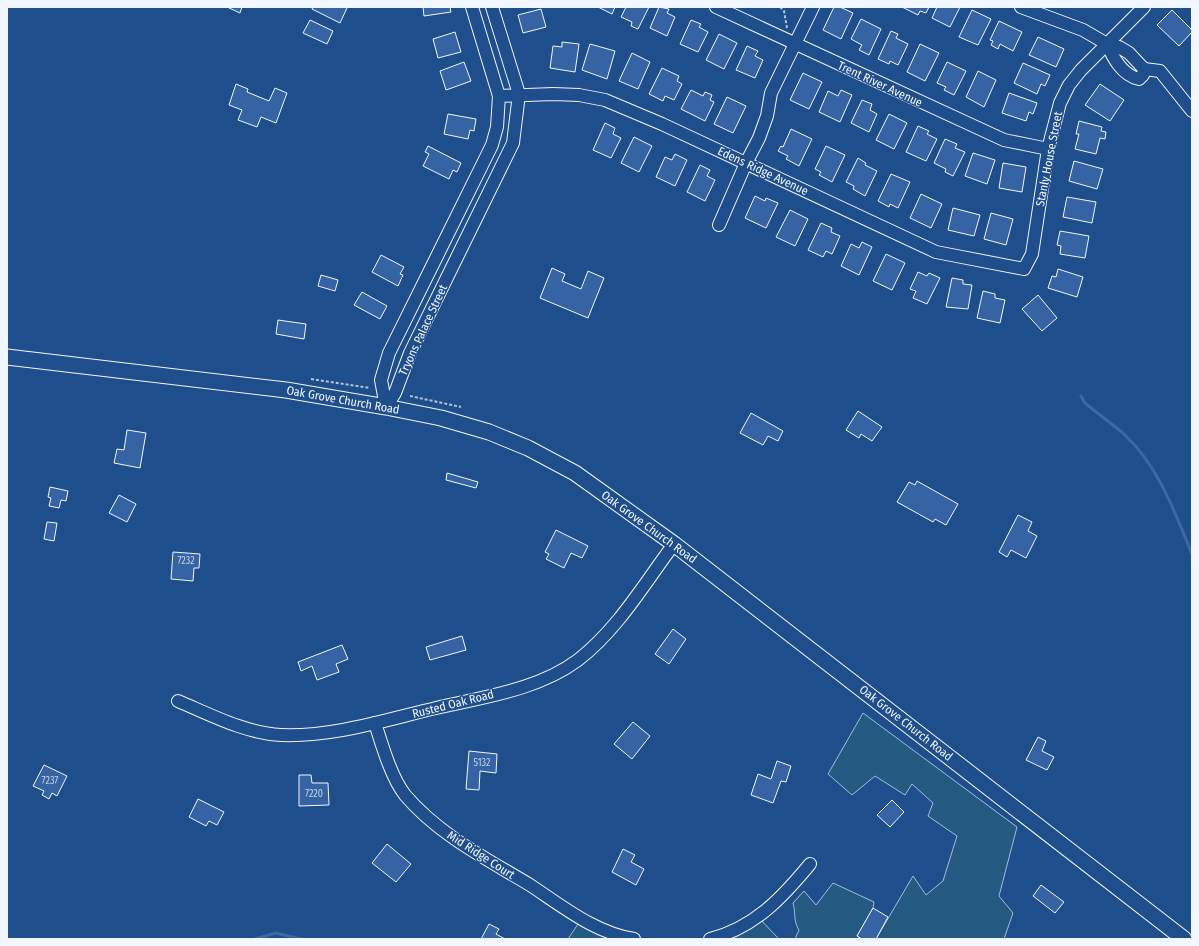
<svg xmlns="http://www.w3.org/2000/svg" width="1199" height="946" font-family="'Fira Sans Condensed',sans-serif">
<rect width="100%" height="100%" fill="#1f4e8c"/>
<g fill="#245a82" stroke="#a8bbd7">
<path d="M863 713 1017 827 999 896 1013 913 1004 939H876L913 876 926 895 943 881 957 836 928 816 933 803 912 784 905 795 875 776 852 795 828 774Z"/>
<path d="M833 883 874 902 873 908 857 936 862 939H795L799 930C793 921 796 913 793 903L804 891 816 905Z"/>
<path d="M758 917 779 939H710Z"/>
<path d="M582 918 634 939H568Z"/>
</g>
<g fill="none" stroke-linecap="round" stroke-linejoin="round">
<g stroke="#3b69a3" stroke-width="3">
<path d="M1081 396 1085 403C1098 414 1113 424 1125 435 1159 467 1175 513 1192 554"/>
<path d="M255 939 276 933 301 939"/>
</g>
</g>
<g fill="#3563a3" stroke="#f2f6ff">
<path d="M227 7H242L240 13Z"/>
<path d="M313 7H344L347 8 340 23 312 9Z"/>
<path d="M423 7H450L451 12 424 16Z"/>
<path d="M598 7H615L612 14Z"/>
<path d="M626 7H649L638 29 631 26 632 22 621 17Z"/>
<path d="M659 7 669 9 667 13 675 17 667 36 650 28Z"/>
<path d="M834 7H840L853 13 841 39 823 30Z"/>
<path d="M902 7H929L926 13 920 11 918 15Z"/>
<path d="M937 7H960L950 27 932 18Z"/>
<path d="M541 9 546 27 523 33 518 15Z"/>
<path d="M972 10 991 19 978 45 959 37Z"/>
<path d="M1172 10 1192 30V32L1179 46 1157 25Z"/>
<path d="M861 19 881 29 869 55 859 50 862 45 851 39Z"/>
<path d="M310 20 333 31 327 44 303 33Z"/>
<path d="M691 20 701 24 699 27 708 32 698 52 680 44Z"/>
<path d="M999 21 1022 32 1013 51 1000 44 998 49 991 45 993 41 990 40Z"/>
<path d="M891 31 898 34 896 38 908 44 898 65 890 61 889 64 878 59Z"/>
<path d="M455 32 461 52 438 58 433 39Z"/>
<path d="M719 34 737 43 724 69 706 60Z"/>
<path d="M1038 37 1064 49 1056 67 1029 55Z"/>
<path d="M562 42 579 44 575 72 550 68 553 46 562 47Z"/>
<path d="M590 44 615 51 607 79 582 70Z"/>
<path d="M920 44 939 53 925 81 907 72Z"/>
<path d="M747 46 758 51 755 56 763 60 755 78 736 70Z"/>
<path d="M632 53 650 62 638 89 619 81Z"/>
<path d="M464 62 471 81 446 90 440 71Z"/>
<path d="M947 62 966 71 954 95 944 90 946 87 937 83Z"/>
<path d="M1023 63 1050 75 1045 86 1041 84 1037 94 1014 83Z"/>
<path d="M662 68 679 76 677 81 682 84 674 100 665 96 663 101 649 94Z"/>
<path d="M978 71 996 80 984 107 966 97Z"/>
<path d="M803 73 822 82 809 109 790 100Z"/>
<path d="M236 84 248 89 247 92 269 101 275 88 287 93 276 123 261 117 257 127 238 120 242 110 229 105Z"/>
<path d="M1100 84 1124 100 1110 121 1085 105Z"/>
<path d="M691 90 703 96 705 92 712 95 710 100 714 102 705 121 681 109Z"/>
<path d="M841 90 852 95 840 122 819 112 828 91 838 96Z"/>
<path d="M1009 93 1037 103 1033 114 1029 112 1026 121 1002 113Z"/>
<path d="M727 97 746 106 733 133 714 124Z"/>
<path d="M862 100 872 104 870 110 877 114 869 132 851 123Z"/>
<path d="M448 114 476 119 474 131 470 130 468 139 444 134Z"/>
<path d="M889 114 907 123 894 149 876 140Z"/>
<path d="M1079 121 1102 127 1101 131 1106 132 1105 139 1100 138 1096 154 1075 149 1079 134H1076Z"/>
<path d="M605 123 615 128 613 134 621 138 611 158 593 150Z"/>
<path d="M918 126 929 131 927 134 937 139 926 161 906 152Z"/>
<path d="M791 129 812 139 799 166 786 159 788 156 778 151 781 146 783 147Z"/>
<path d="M634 137 652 146 639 172 621 163Z"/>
<path d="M945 139 957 144 955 148 965 152 953 176 945 172 946 169 934 163Z"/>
<path d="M428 146 461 163 457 172 453 170 449 179 423 166 429 154 425 152Z"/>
<path d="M826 146 845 155 832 182 819 175 821 172 815 169Z"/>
<path d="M973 153 995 160 987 184 965 176Z"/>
<path d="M675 154 687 160 675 186 656 177 665 157 672 160Z"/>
<path d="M858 158 866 163 865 165 877 171 865 196 853 189 854 186 846 182Z"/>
<path d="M1074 161 1103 169 1097 189 1069 181Z"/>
<path d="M1003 163 1026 167 1022 192 999 188Z"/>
<path d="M700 165 710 170 707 176 715 180 705 201 687 192Z"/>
<path d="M891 174 910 182 898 208 890 204 889 207 878 201Z"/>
<path d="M921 194 942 204 931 228 910 218Z"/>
<path d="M755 196 765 201 766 198 778 203 766 228 745 218Z"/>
<path d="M1067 197 1096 202 1092 223 1063 217Z"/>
<path d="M953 208 980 215 974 236 948 230Z"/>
<path d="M790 210 808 219 795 246 776 237Z"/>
<path d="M991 213 1013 219 1006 245 984 239Z"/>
<path d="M821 223 832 228 831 232 840 236 832 254 826 251 823 257 808 250Z"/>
<path d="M1060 231 1089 236 1085 258 1060 254 1061 246 1057 245Z"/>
<path d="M862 242 872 247 859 275 841 266 851 244 859 248Z"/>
<path d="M886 254 905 263 892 290 873 281Z"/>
<path d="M381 255 404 267 400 274 403 275 398 286 372 272Z"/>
<path d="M552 268 565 274 562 281 581 289 588 271 604 278 588 318 540 298Z"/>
<path d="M1058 269 1083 277 1077 297 1048 288 1052 276 1056 277Z"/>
<path d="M918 272 927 276 929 273 940 278 927 304 913 298 916 291 910 289Z"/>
<path d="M321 275 338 280 335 291 318 286Z"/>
<path d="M952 278 963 280V284L972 285 968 309 946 307Z"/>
<path d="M983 291 995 294V298L1005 300 1000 323 977 318Z"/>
<path d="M362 292 387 306 380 319 354 305Z"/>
<path d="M1038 295 1057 318 1042 331 1022 309Z"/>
<path d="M278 320 306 324 304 339 276 334Z"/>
<path d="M858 411 882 427 872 441 861 434 859 438 846 430Z"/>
<path d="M751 413 783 431 778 441 768 436 763 445 740 433Z"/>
<path d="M127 430 146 433 140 468 114 463 117 449 124 450Z"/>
<path d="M447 473 478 482 476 488 446 480Z"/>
<path d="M917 481 958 504 946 525 935 519 933 522 897 502 909 482 915 485Z"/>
<path d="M50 487 68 491 66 501 61 500 59 508 49 506 51 498 48 497Z"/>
<path d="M119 495 136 504 127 522 109 513Z"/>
<path d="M1018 515 1032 522 1028 531 1037 536 1026 558 1011 550 1007 557 999 552Z"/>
<path d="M47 522 57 523 54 541 44 539Z"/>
<path d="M556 530 588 546 582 558 571 553 564 568 546 559 549 554 545 552Z"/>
<path d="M173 552 200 554 199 568H194L193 581 171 579Z"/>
<path d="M673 629 686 639 669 664 655 654Z"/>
<path d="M462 636 466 650 430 660 426 647Z"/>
<path d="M342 645 348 659 336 664 339 672 317 680 312 666 301 671 298 662Z"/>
<path d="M633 722 650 736 632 759 614 744Z"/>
<path d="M1038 737 1046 741 1042 751 1054 757 1047 770 1026 760Z"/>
<path d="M469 751 497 754 496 773 480 771 479 790 466 789Z"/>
<path d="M777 761 791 766 786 782 781 781 773 803 751 795 758 774 771 779Z"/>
<path d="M44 765 67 776 57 796 52 793 49 799 42 795 44 791 33 786Z"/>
<path d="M299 775H311L312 783H328L329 805 299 806Z"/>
<path d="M198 799 224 812 217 825 209 821 206 826 189 817Z"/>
<path d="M892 800 904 812 890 827 877 815Z"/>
<path d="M387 844 411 864 396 882 372 863Z"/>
<path d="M623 849 635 855 631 862 644 869 636 885 612 872Z"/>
<path d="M1041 885 1064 902 1055 913 1033 896Z"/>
<path d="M873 908 888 917 876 939H862L857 936Z"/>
<path d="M489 924 499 929 496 934 505 939H481Z"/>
</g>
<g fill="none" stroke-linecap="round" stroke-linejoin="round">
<defs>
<g id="minor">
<path d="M716 7 1004 140 1048 149"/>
<path d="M1021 7 1083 30 1107 44 1119 47 1129 53 1144 69 1143 75 1139 79C1122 75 1113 58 1107 44"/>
<path d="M1144 69 1160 71 1192 111"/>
<path d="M499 96 553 94 579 95 605 100 662 124 936 252 1024 269 1032 254 1048 149 1060 103 1069 85 1081 70 1144 7"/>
<path d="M719 225 746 163 759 138 767 116 771 93 813 7"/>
<path d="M386 407 395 393 410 353 513 143 519 94 492 7"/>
<path d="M386 407 381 380 389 353 492 145 497 127 499 96 472 7"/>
<path d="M178 701C211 715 245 733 281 735 333 737 385 720 436 708 483 697 538 690 578 660 618 629 644 584 674 544"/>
<path d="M375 723C382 745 391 777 405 795 439 835 487 859 530 885 562 906 595 933 634 939"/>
<path d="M710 939C754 928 782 898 810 864"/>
</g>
<path id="major" d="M7 357 286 390 386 407 441 418 489 432 528 448 575 473 674 544 1184 939"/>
</defs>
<use href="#minor" stroke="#f2f6ff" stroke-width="14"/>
<use href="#major" stroke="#f2f6ff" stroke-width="17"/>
<g stroke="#b3c4dc" stroke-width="2" stroke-dasharray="3 2" stroke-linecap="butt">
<path d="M780 7 784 11 787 28"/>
<path d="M311 379 370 388"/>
<path d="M410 396 461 407"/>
</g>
<use href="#minor" stroke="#1f4e8c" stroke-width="12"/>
<use href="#major" stroke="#1f4e8c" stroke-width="15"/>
</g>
<g text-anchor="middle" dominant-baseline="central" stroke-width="3" stroke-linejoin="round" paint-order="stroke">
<g font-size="10" fill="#c3d1e8">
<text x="186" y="561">7232</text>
<text x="482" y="763">5132</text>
<text x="50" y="781">7237</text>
<text x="314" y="794">7220</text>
</g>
<g font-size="12" fill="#f2f6ff" stroke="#1f4e8c">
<text transform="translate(880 84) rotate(25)">Trent River Avenue</text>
<text transform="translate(1049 159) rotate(-79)">Stanly House Street</text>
<text transform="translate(763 171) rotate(25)">Edens Ridge Avenue</text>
<text transform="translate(423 330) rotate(-65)">Tryons Palace Street</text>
<text transform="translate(343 400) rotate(10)">Oak Grove Church Road</text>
<text transform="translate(649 527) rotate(36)">Oak Grove Church Road</text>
<text transform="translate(453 704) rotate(-14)">Rusted Oak Road</text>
<text transform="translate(906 723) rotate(38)">Oak Grove Church Road</text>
<text transform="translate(481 855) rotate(33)">Mid Ridge Court</text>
</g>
</g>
<rect width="1199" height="946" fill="none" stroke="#f2f6ff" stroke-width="16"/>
</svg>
